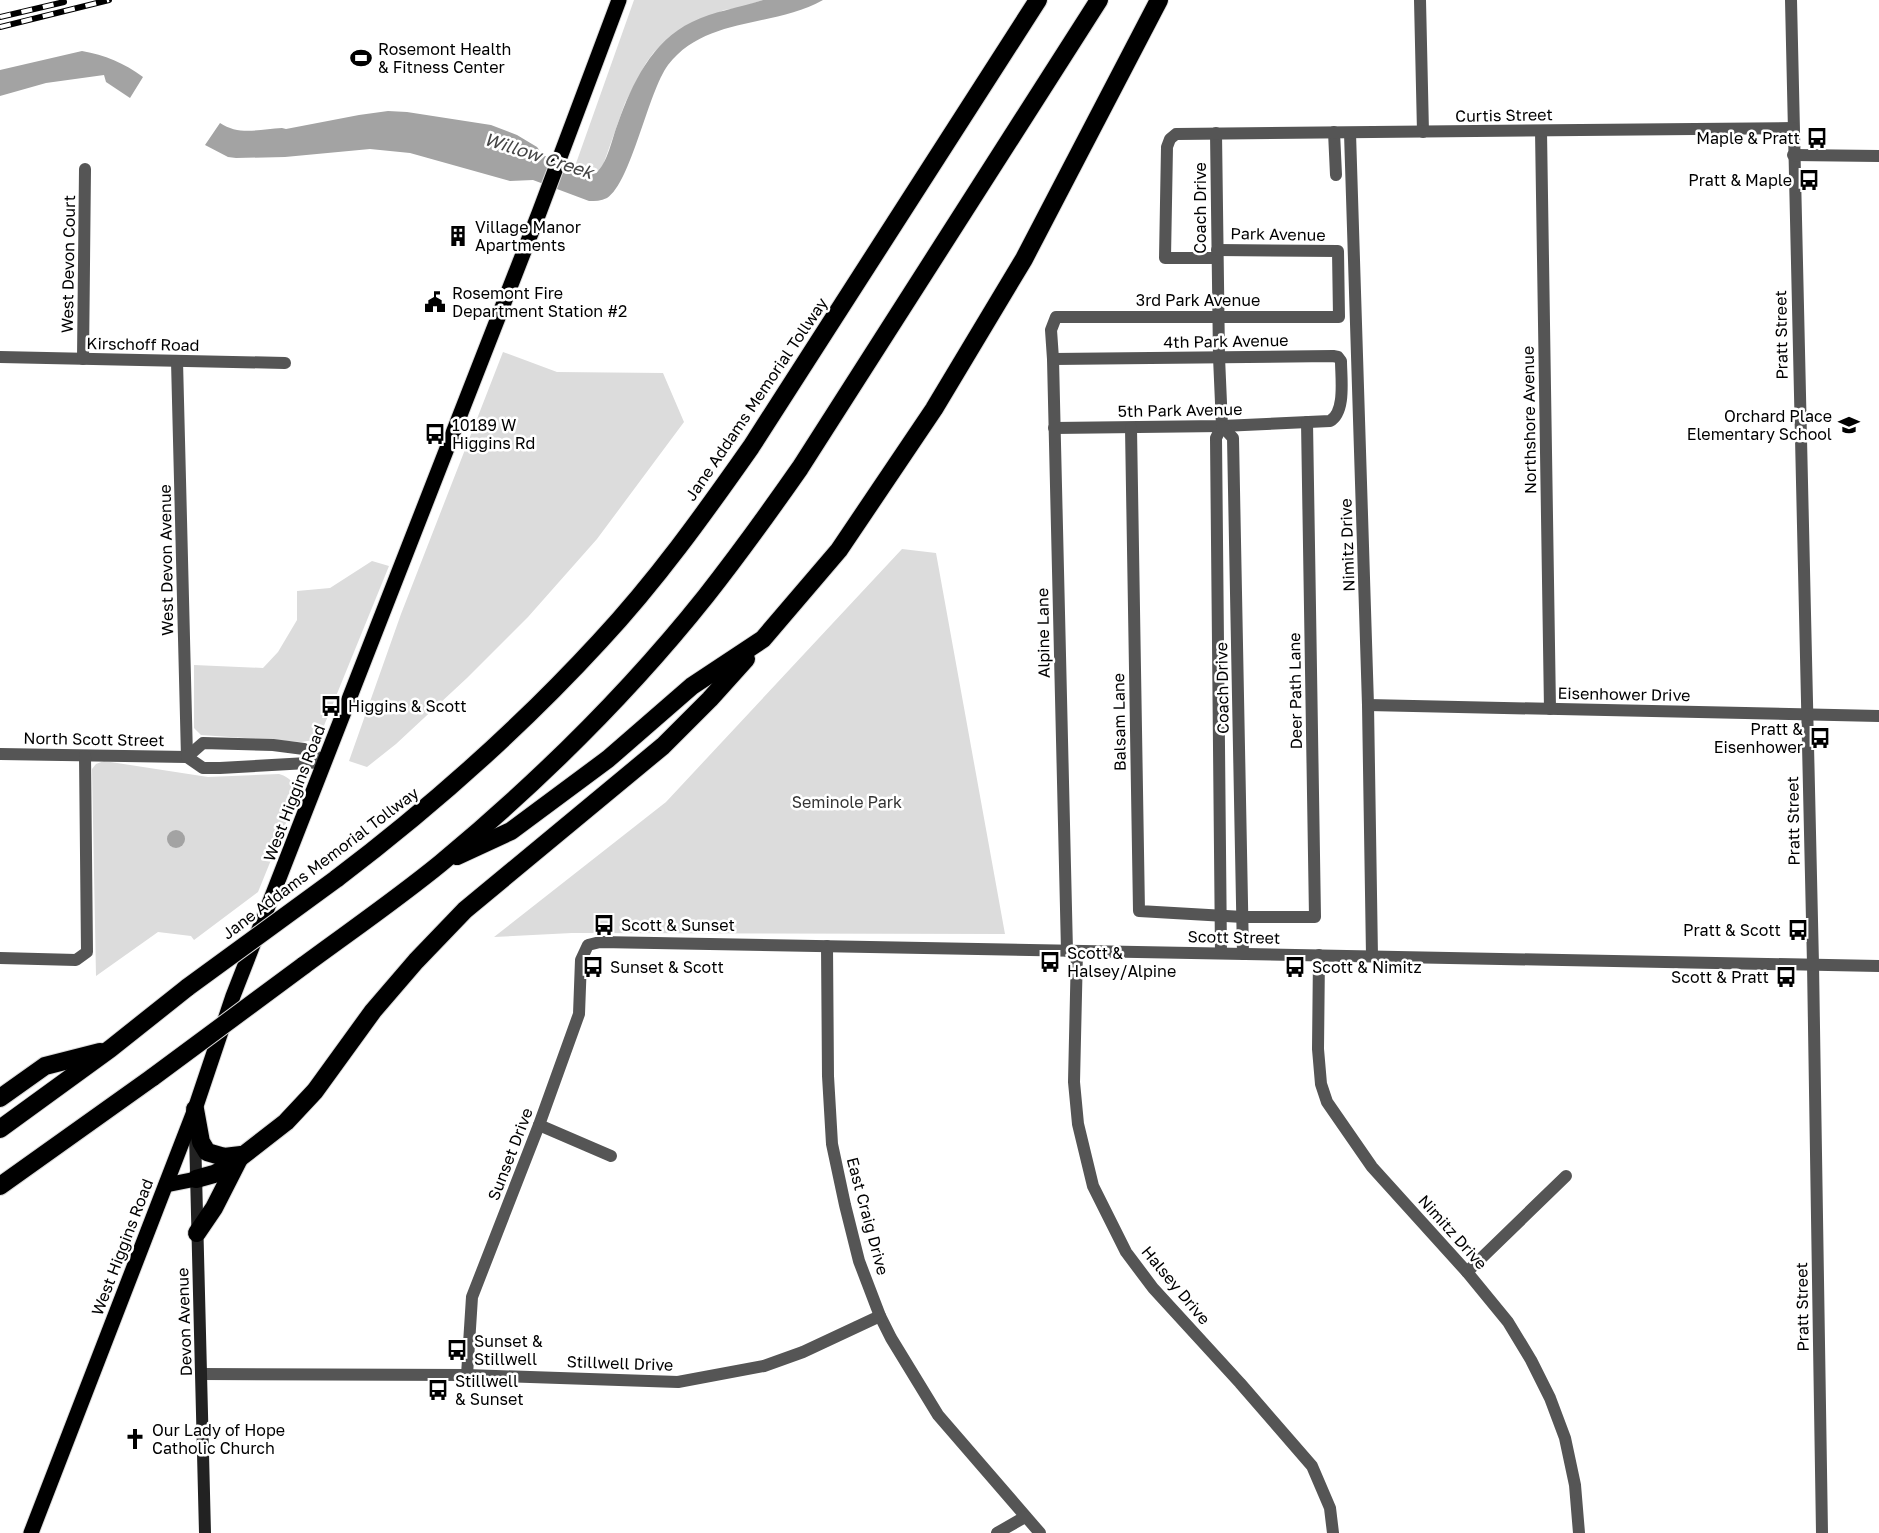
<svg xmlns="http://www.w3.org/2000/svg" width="1879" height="1533" font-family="'Golos Text',sans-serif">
<rect width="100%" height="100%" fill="#fff"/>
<g fill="#dcdcdc">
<path d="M634 0H763L739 8 724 10 679 31 654 52 646 63 625 103 602 168 596 173 584 172 574 169Z"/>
<path d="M503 352 557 372 663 373 684 422 597 539 528 617 467 678 396 744 367 767 349 761 401 614Z"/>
<path d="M902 549 936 553 1005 934 572 933 494 937 666 802Z"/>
<path d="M372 561 389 566 321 733 314 740 301 742 201 735 194 728V665L263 668 278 652 297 620V591L330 588Z"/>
<path d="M104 761 208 777 279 774C292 778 294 784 297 796L258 892 194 940 191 936 158 932 96 976 92 769 96 764Z"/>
</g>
<g fill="#a3a3a3">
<path d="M763 0H823C773 28 706 16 668 65 648 92 631 183 607 198 601 201 595 201 589 201L533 180 510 181 410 153 370 149 285 157 236 158 228 157 205 145 220 123C239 136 260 129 282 128L286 129 359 115 388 111 407 112 491 125 517 135 537 147 543 155 578 171 596 173C608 163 612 138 618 123 632 84 652 41 692 22 714 11 739 8 763 0Z"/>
<path d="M82 51C105 55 124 63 143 77L130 98 106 82 104 75 46 83 0 96V70Z"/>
<circle cx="176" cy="839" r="9"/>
</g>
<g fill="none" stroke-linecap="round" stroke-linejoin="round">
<defs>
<g id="primary">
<path d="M166 1185 196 1179"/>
<path d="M31 1533 195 1109 233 996 539 213 619 0"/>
</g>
<g id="motorway">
<path d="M457 856 511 831 608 759 692 686 763 639 839 550 934 409 1024 259 1159 0"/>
<path d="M336 879C431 807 520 728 600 641 656 581 704 514 751 447L1038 0"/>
<path d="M303 966C349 932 397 899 441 863 537 783 628 694 706 596 739 554 770 511 800 468L1099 0"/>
<path d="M0 1098 45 1066 100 1052"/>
<path d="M195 1109 201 1142 207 1152 224 1157 241 1155"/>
<path d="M0 1129 110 1049 188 987"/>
<path d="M196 1179 214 1174 228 1167 286 1122 315 1091 373 1011 416 961 465 910 663 746 710 699 746 659"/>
<path d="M0 1186 153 1077"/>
<path d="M197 1233 214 1208 239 1159"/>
</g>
</defs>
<use href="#primary" stroke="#dbdbdb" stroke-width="17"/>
<use href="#motorway" stroke="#dbdbdb" stroke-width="20"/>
<g stroke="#555" stroke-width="12">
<path d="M1420 0 1423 132"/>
<path d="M1791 0 1813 964 1822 1533"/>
<path d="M1541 131 1550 709"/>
<path d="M1334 132 1336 175"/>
<path d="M1216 133 1219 357 1222 426 1216 438 1221 953"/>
<path d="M1350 133 1368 705 1372 956"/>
<path d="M1793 155 1879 156"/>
<path d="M1217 258H1165L1167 147 1170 139 1176 134 1793 128"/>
<path d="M0 357 285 363"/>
<path d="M83 359 85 169"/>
<path d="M1053 359 1333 356 1338 357 1341 361C1341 378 1346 412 1330 421L1222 426 1054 428"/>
<path d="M177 361 187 757"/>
<path d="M1222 426 1233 438 1243 954"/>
<path d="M1131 428 1139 911 1243 917H1315L1307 422"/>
<path d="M1368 705 1879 716"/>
<path d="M0 754 187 757 203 768H220L325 762"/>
<path d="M187 757 203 743 273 745 304 749 325 762"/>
<path d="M827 946 828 1076 832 1144 845 1205 859 1261 880 1316 891 1338 938 1415 1040 1533"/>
<path d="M1067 951 1053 359 1051 330 1056 317H1339L1338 251 1217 250"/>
<path d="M1077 951 1074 1082 1078 1124 1093 1186 1126 1252 1153 1288 1240 1383 1312 1466 1330 1508 1333 1533"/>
<path d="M1319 955 1318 1049 1321 1084 1327 1102 1372 1167 1467 1272 1508 1322 1531 1360 1550 1398 1565 1438 1575 1485 1579 1533"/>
<path d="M0 958 76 960 87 952 85 756"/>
<path d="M539 1125 611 1156"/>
<path d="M1467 1272 1566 1176"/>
<path d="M202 1374 467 1375 678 1382 764 1366 803 1352 880 1316"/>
<path d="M467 1375 472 1297 539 1125 579 1014 581 960 588 945 600 942 1879 966"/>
<path d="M997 1533 1025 1517"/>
</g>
<path stroke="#222" stroke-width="12" d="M195 1134 205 1533"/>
<use href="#primary" stroke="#000" stroke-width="15"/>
<use href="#motorway" stroke="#000" stroke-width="18"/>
<defs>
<g id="rail">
<path d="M0 17 64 2"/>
<path d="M0 27 109 0"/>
</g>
</defs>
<use href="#rail" stroke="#000" stroke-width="6"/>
<use href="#rail" stroke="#fff" stroke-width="4" stroke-dasharray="11" stroke-linecap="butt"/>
<defs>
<g id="motorway-bridge">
<path d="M188 987 336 879"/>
<path d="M153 1077 303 966"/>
</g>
</defs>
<use href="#motorway-bridge" stroke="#dbdbdb" stroke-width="20" stroke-linecap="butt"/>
<use href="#motorway-bridge" stroke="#000" stroke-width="18"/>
</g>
<defs>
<symbol id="stadium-bare" viewBox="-9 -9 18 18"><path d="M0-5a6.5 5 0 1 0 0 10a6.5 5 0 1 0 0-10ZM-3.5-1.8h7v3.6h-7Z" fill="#000" stroke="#fff" stroke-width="2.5" paint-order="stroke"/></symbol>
<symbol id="bus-bare" viewBox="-9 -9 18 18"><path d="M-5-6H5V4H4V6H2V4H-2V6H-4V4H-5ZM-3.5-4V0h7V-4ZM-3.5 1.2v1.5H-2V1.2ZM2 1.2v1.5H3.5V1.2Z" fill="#000" stroke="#fff" stroke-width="2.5" paint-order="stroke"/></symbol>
<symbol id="building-bare" viewBox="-9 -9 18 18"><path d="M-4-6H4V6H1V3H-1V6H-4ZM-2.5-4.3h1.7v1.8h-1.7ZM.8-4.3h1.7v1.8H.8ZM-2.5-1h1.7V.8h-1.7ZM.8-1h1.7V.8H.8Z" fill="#000" stroke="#fff" stroke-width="2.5" paint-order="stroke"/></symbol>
<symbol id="civic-bare" viewBox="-9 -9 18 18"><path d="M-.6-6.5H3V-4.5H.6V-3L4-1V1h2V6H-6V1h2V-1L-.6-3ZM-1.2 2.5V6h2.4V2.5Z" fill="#000" stroke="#fff" stroke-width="2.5" paint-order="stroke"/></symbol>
<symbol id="school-bare" viewBox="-9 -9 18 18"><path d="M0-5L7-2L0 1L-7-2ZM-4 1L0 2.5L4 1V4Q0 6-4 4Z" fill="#000" stroke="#fff" stroke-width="2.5" paint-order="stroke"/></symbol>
<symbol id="church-bare" viewBox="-9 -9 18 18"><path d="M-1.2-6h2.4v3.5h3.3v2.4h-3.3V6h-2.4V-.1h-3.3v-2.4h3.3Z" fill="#000" stroke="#fff" stroke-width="2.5" paint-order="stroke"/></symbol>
</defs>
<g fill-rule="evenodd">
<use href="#stadium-bare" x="346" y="43" width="30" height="30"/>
<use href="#bus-bare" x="1802" y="123" width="30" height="30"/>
<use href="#bus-bare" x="1794" y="165" width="30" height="30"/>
<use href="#building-bare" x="443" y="221" width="30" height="30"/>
<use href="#civic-bare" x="420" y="287" width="30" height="30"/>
<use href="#school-bare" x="1834" y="410" width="30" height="30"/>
<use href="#bus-bare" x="420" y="419" width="30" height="30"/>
<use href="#bus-bare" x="316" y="691" width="30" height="30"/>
<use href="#bus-bare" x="1805" y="723" width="30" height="30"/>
<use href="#bus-bare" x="589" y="910" width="30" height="30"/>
<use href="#bus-bare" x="1783" y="915" width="30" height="30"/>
<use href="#bus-bare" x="1035" y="947" width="30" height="30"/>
<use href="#bus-bare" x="578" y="952" width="30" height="30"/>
<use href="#bus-bare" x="1280" y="952" width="30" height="30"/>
<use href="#bus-bare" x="1771" y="962" width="30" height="30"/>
<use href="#bus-bare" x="442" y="1335" width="30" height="30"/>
<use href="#bus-bare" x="423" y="1375" width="30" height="30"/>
<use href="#church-bare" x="120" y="1424" width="30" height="30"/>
</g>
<g text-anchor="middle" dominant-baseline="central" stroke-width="5" stroke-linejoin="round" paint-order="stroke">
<g font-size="16" fill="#000" stroke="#fff" text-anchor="start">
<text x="378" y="49">Rosemont Health<tspan x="378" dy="18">&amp; Fitness Center</tspan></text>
<text x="1800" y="138" text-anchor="end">Maple &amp; Pratt</text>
<text x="1792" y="180" text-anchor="end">Pratt &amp; Maple</text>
<text x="475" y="227">Village Manor<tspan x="475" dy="18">Apartments</tspan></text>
<text x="452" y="293">Rosemont Fire<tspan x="452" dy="18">Department Station #2</tspan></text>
<text x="1832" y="416" text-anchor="end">Orchard Place<tspan x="1832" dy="18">Elementary School</tspan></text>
<text x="452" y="425">10189 W<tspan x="452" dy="18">Higgins Rd</tspan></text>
<text x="348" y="706">Higgins &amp; Scott</text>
<text x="1803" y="729" text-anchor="end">Pratt &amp;<tspan x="1803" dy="18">Eisenhower</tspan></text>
<text x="621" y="925">Scott &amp; Sunset</text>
<text x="1781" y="930" text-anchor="end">Pratt &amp; Scott</text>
<text x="1067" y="953">Scott &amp;<tspan x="1067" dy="18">Halsey/Alpine</tspan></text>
<text x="610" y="967">Sunset &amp; Scott</text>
<text x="1312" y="967">Scott &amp; Nimitz</text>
<text x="1769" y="977" text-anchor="end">Scott &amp; Pratt</text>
<text x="474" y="1341">Sunset &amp;<tspan x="474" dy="18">Stillwell</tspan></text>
<text x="455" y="1381">Stillwell<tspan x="455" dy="18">&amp; Sunset</tspan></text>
<text x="152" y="1430">Our Lady of Hope<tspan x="152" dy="18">Catholic Church</tspan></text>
</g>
<g font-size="16" fill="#000" stroke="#fff">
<text transform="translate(1504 115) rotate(-1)">Curtis Street</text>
<text transform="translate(1200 208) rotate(-90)">Coach Drive</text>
<text transform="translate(1278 234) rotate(1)">Park Avenue</text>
<text transform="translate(68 264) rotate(-89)">West Devon Court</text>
<text x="1198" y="300">3rd Park Avenue</text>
<text transform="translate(1781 335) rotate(-91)">Pratt Street</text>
<text transform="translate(1226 341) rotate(-1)">4th Park Avenue</text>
<text transform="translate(143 344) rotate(1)">Kirschoff Road</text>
<text transform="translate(756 399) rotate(-56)">Jane Addams Memorial Tollway</text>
<text transform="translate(1180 410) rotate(-1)">5th Park Avenue</text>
<text transform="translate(1529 420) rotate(-91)">Northshore Avenue</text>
<text transform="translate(1347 545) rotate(-92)">Nimitz Drive</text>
<text transform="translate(166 560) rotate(-91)">West Devon Avenue</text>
<text transform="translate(1043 633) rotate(-91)">Alpine Lane</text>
<text transform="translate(1222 688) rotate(-91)">Coach Drive</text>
<text transform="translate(1295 691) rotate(-91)">Deer Path Lane</text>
<text transform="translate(1624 694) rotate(1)">Eisenhower Drive</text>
<text transform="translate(1119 722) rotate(-91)">Balsam Lane</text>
<text transform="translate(94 739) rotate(1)">North Scott Street</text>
<text transform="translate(294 793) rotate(-69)">West Higgins Road</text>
<text transform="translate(1793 821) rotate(-91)">Pratt Street</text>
<text transform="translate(320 863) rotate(-37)">Jane Addams Memorial Tollway</text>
<text transform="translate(1234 937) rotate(1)">Scott Street</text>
<text transform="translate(510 1154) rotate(-69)">Sunset Drive</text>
<text transform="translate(868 1216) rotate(75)">East Craig Drive</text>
<text transform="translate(1453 1232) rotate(48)">Nimitz Drive</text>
<text transform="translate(122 1247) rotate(-69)">West Higgins Road</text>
<text transform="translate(1176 1285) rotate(50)">Halsey Drive</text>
<text transform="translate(1802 1307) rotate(-91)">Pratt Street</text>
<text transform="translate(184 1322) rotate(-92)">Devon Avenue</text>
<text transform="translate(620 1363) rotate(2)">Stillwell Drive</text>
</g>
<g font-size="16" fill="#333" stroke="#fff">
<text x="847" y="802">Seminole Park</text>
</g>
<g font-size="18" font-style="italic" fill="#444" stroke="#fff">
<text transform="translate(539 155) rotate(18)">Willow Creek</text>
</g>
</g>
</svg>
